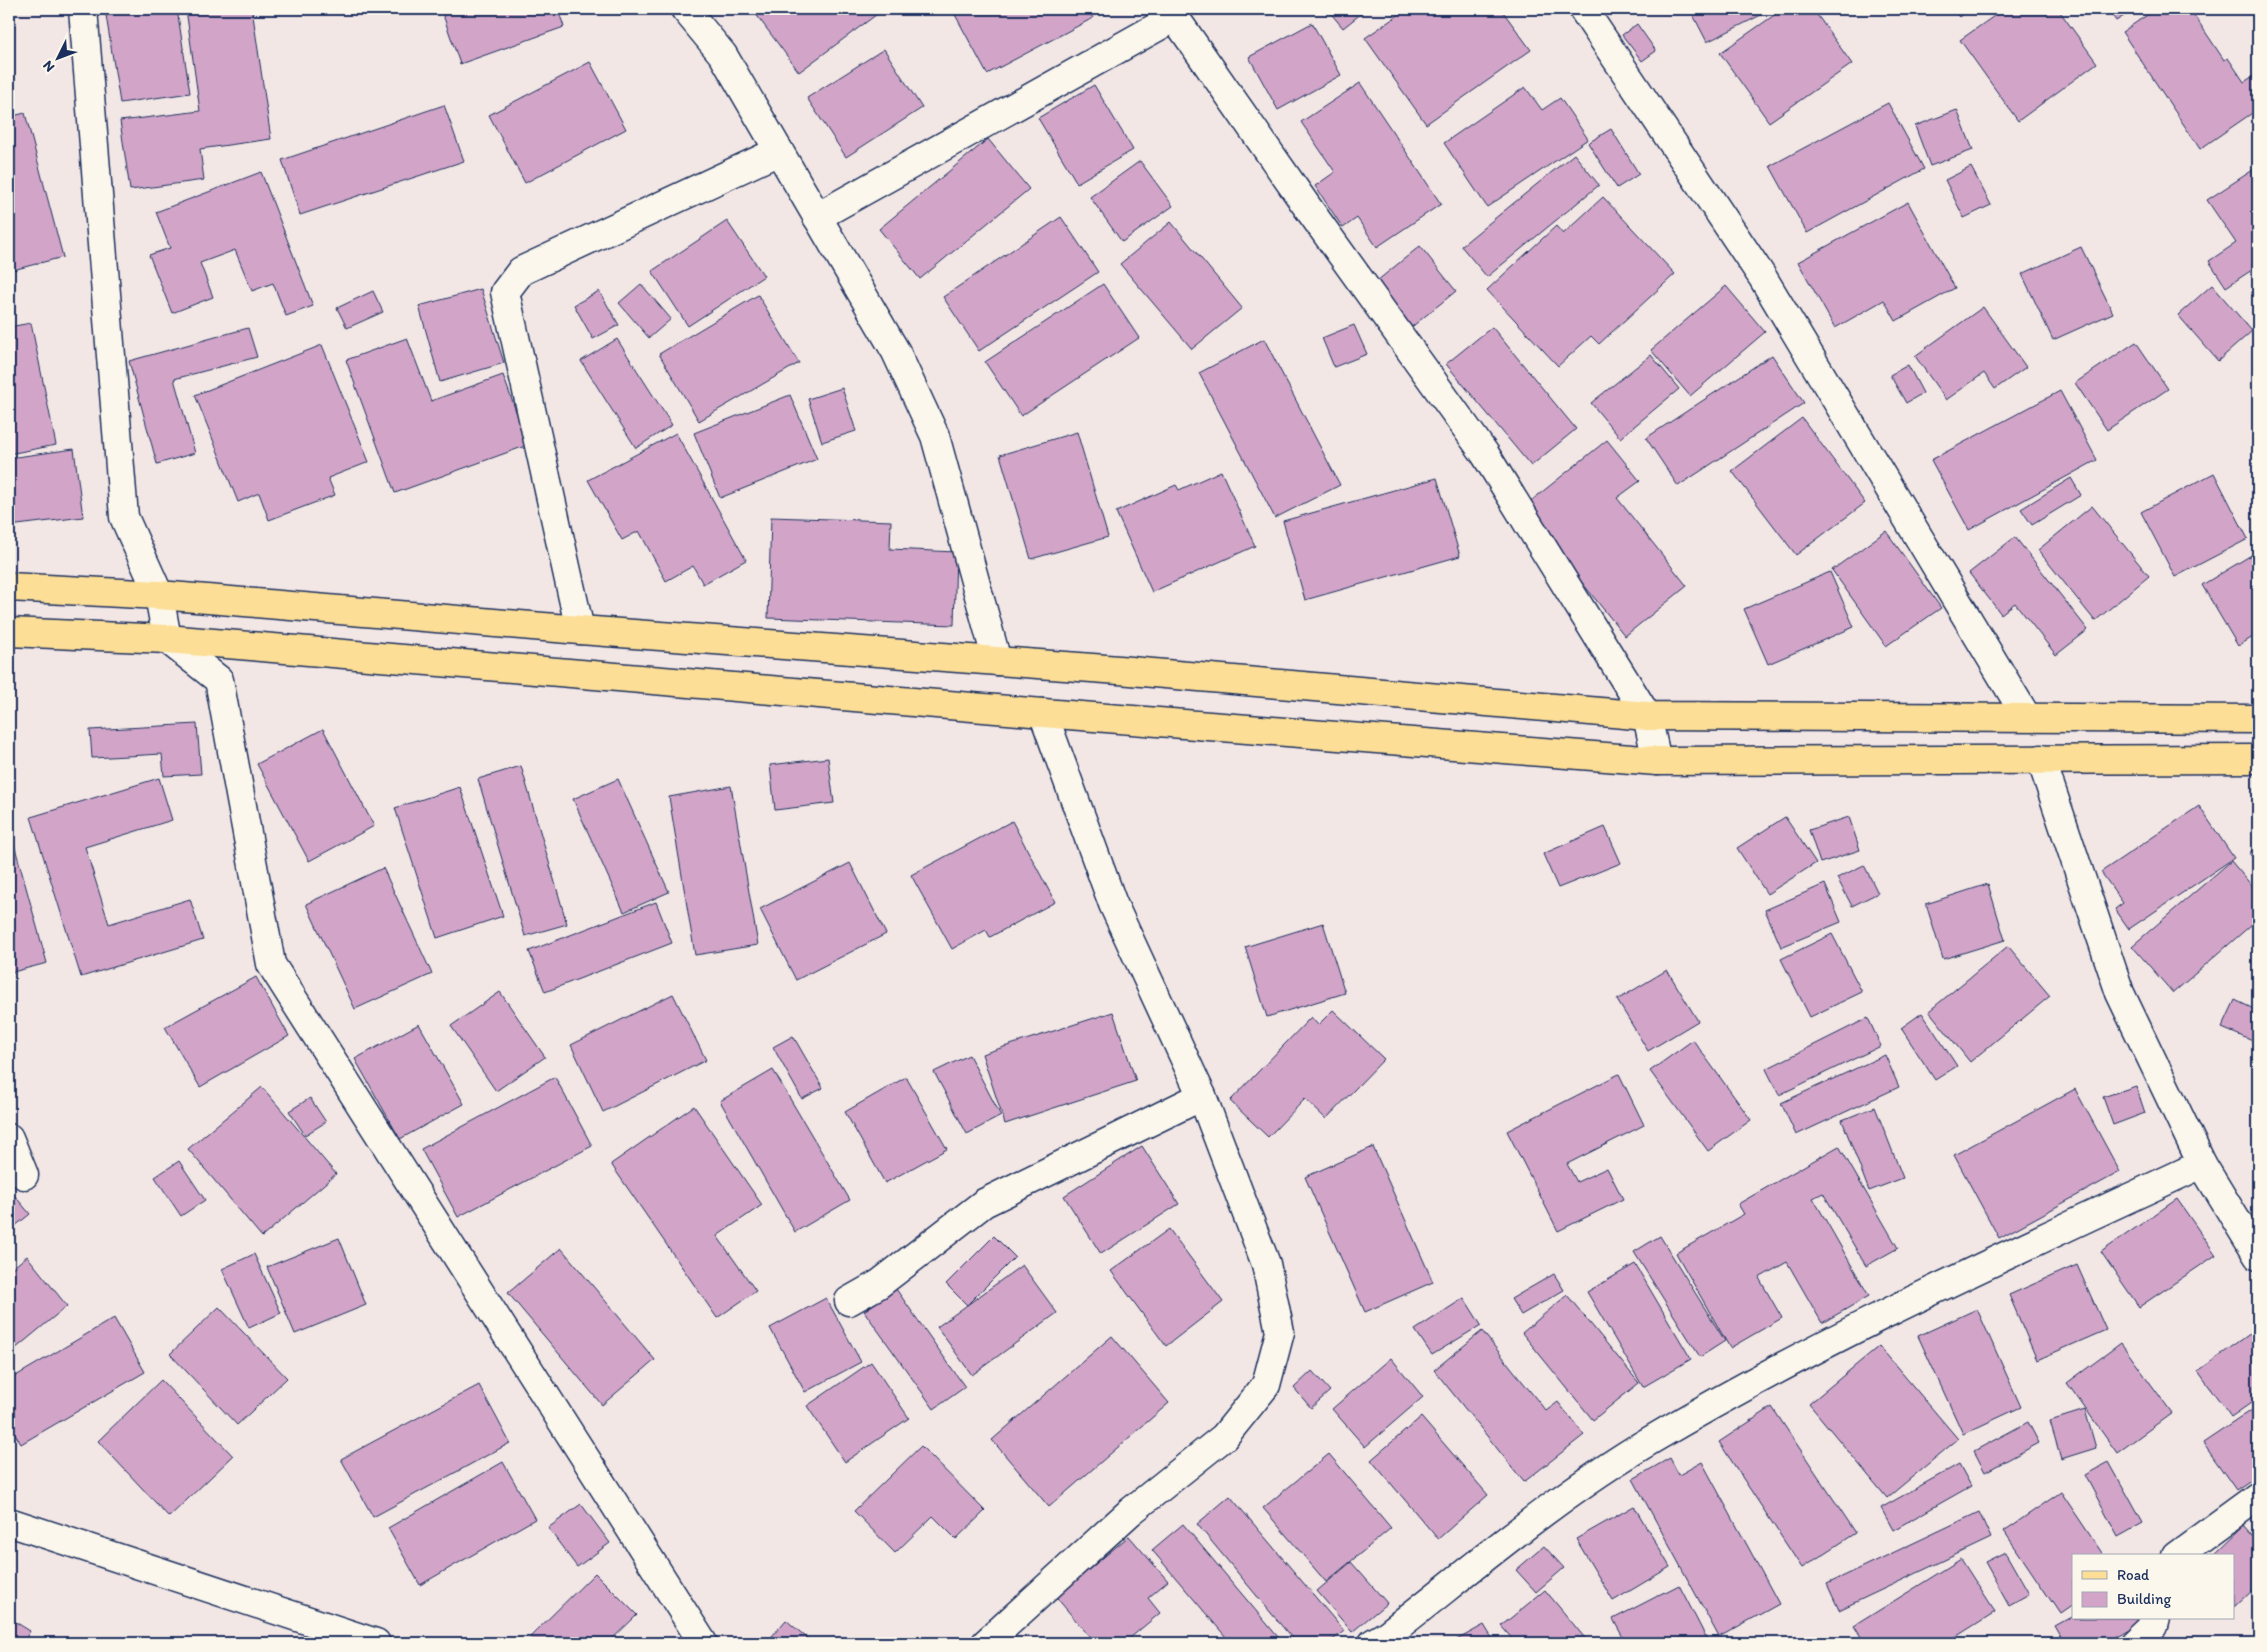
<svg xmlns="http://www.w3.org/2000/svg" width="2267" height="1652" font-family="Itim,sans-serif">
<rect width="100%" height="100%" fill="#f3e7e5"/>
<filter id="ink" filterUnits="userSpaceOnUse"><feTurbulence type="fractalNoise" baseFrequency=".02" numOctaves="2"/><feDisplacementMap in="SourceGraphic" scale="10" xChannelSelector="R" yChannelSelector="G"/><feConvolveMatrix kernelMatrix="1 2 1 2 8 2 1 2 1" color-interpolation-filters="sRGB"/></filter>
<g filter="url(#ink)">
<g fill="#d2a5c8" stroke="#1b2f5e">
<path d="M105 9H177L190 93 120 103Z"/>
<path d="M186 9H252L271 139 200 149 204 180 130 190 120 121 200 111Z"/>
<path d="M441 9H558L564 27 460 64Z"/>
<path d="M761 9H884L799 72 755 13Z"/>
<path d="M952 9H1088L1093 18 987 74Z"/>
<path d="M1327 9H1367L1343 28Z"/>
<path d="M1407 9H1501L1531 50 1426 124 1365 38Z"/>
<path d="M1690 9H1773L1707 42Z"/>
<path d="M1783 9H1813L1852 64 1769 122 1720 53Z"/>
<path d="M1952 9H1969L1959 17Z"/>
<path d="M2004 9H2058L2097 63 2018 121 1960 40Z"/>
<path d="M2108 9H2135L2116 21Z"/>
<path d="M2156 9H2190L2224 60 2228 58 2244 82 2258 73V109L2200 149 2122 32Z"/>
<path d="M1312 23 1341 75 1278 110 1249 57Z"/>
<path d="M1637 24 1656 51 1642 61 1622 35Z"/>
<path d="M884 49 922 108 846 157 807 98Z"/>
<path d="M590 62 626 129 525 183 489 115Z"/>
<path d="M1360 83 1441 204 1377 247 1357 218 1343 228 1315 186 1335 172 1301 122Z"/>
<path d="M1094 85 1133 150 1077 183 1038 118Z"/>
<path d="M1525 87 1542 110 1560 98 1588 139 1487 207 1444 143Z"/>
<path d="M1888 103 1924 169 1807 233 1770 166Z"/>
<path d="M444 105 464 161 300 215 282 160Z"/>
<path d="M1957 110 1973 150 1930 166 1915 126Z"/>
<path d="M25 113 63 257 9 271V117Z"/>
<path d="M1611 129 1639 174 1617 188 1588 143Z"/>
<path d="M988 139 1029 189 920 279 879 229Z"/>
<path d="M1574 154 1599 185 1487 277 1461 246Z"/>
<path d="M1140 161 1173 206 1122 242 1090 197Z"/>
<path d="M1971 167 1991 205 1964 218 1945 180Z"/>
<path d="M2256 168 2258 172V266L2226 287 2209 261 2236 243 2207 200Z"/>
<path d="M261 172 313 306 286 316 273 283 252 291 235 250 200 263 213 297 172 313 149 255 170 248 156 212Z"/>
<path d="M1603 197 1675 274 1599 344 1591 336 1558 366 1487 290 1556 226 1563 234Z"/>
<path d="M1908 202 1955 288 1896 321 1884 300 1835 328 1798 262Z"/>
<path d="M1061 217 1098 272 979 351 943 297Z"/>
<path d="M727 221 764 276 688 326 652 271Z"/>
<path d="M1171 222 1242 308 1192 349 1120 264Z"/>
<path d="M1420 246 1456 291 1408 330 1372 285Z"/>
<path d="M2081 247 2113 313 2053 340 2022 274Z"/>
<path d="M641 284 671 319 649 338 619 303Z"/>
<path d="M1103 284 1139 338 1021 416 985 362Z"/>
<path d="M2212 285 2252 331 2218 361 2178 315Z"/>
<path d="M1726 286 1765 332 1690 396 1651 350Z"/>
<path d="M481 289 504 363 440 382 419 306Z"/>
<path d="M373 291 383 312 347 328 337 308Z"/>
<path d="M599 291 619 325 593 339 574 305Z"/>
<path d="M758 295 799 363 699 421 659 354Z"/>
<path d="M1983 307 2026 367 1995 389 1984 373 1946 400 1915 356Z"/>
<path d="M31 323 56 445 9 454V327Z"/>
<path d="M1354 325 1367 354 1334 367 1322 338Z"/>
<path d="M1492 327 1576 429 1531 466 1446 364Z"/>
<path d="M248 328 257 357 174 379 195 453 157 464 129 361Z"/>
<path d="M407 338 431 401 503 375 528 445 395 493 346 360Z"/>
<path d="M617 339 672 425 636 448 581 361Z"/>
<path d="M1264 339 1340 485 1275 518 1199 373Z"/>
<path d="M2136 342 2168 389 2107 430 2075 383Z"/>
<path d="M322 345 369 462 328 478 335 495 269 520 259 493 238 502 195 395Z"/>
<path d="M1651 355 1679 389 1620 438 1591 403Z"/>
<path d="M1772 355 1804 403 1678 486 1646 438Z"/>
<path d="M1908 365 1923 393 1906 403 1890 375Z"/>
<path d="M842 388 856 431 822 442 808 399Z"/>
<path d="M2060 391 2097 460 1969 530 1931 460Z"/>
<path d="M790 395 817 459 720 498 694 433Z"/>
<path d="M1802 418 1865 503 1796 555 1732 471Z"/>
<path d="M1077 432 1108 537 1031 559 1000 455Z"/>
<path d="M676 433 746 560 703 584 693 566 666 581 639 531 622 540 588 480Z"/>
<path d="M1607 440 1640 481 1617 498 1687 586 1625 636 1522 508Z"/>
<path d="M74 449 83 517 9 526V458Z"/>
<path d="M1221 471 1255 546 1152 592 1116 512 1176 485 1179 490Z"/>
<path d="M2214 473 2248 539 2175 577 2141 512Z"/>
<path d="M1437 478 1460 556 1305 600 1283 521Z"/>
<path d="M2071 478 2081 495 2032 525 2021 509Z"/>
<path d="M2092 506 2149 576 2095 621 2038 550Z"/>
<path d="M771 517 891 521 890 549 956 552 954 625 768 618Z"/>
<path d="M1886 531 1941 608 1886 646 1832 570Z"/>
<path d="M2015 537 2088 630 2056 655 2015 603 2001 614 1969 573Z"/>
<path d="M2258 551V634L2238 646 2202 585Z"/>
<path d="M1830 572 1854 627 1768 664 1744 609Z"/>
<path d="M197 724 201 774 164 776 162 754 92 758 90 730Z"/>
<path d="M323 729 374 826 309 861 257 764Z"/>
<path d="M828 758 834 803 775 810 770 765Z"/>
<path d="M521 766 567 924 525 936 478 779Z"/>
<path d="M159 778 172 820 85 847 109 924 190 899 203 940 81 977 31 817Z"/>
<path d="M618 779 669 892 624 912 573 799Z"/>
<path d="M731 786 758 945 695 955 669 797Z"/>
<path d="M460 787 503 916 437 938 395 808Z"/>
<path d="M2199 806 2234 858 2129 929 2115 909 2123 903 2101 872Z"/>
<path d="M1785 817 1816 863 1767 894 1737 848Z"/>
<path d="M1849 817 1860 850 1820 863 1809 830Z"/>
<path d="M1012 821 1055 902 990 937 986 930 952 949 911 875Z"/>
<path d="M9 826 47 963 9 973Z"/>
<path d="M1605 827 1621 863 1558 888 1543 854Z"/>
<path d="M2258 846V864L2249 853Z"/>
<path d="M2231 861 2258 893V919L2173 993 2132 946Z"/>
<path d="M850 863 886 934 796 980 760 909Z"/>
<path d="M1864 865 1878 893 1852 906 1837 878Z"/>
<path d="M383 868 432 974 355 1009 306 904Z"/>
<path d="M1825 884 1841 922 1781 947 1765 910Z"/>
<path d="M1988 884 2005 940 1943 959 1926 904Z"/>
<path d="M656 902 672 943 545 992 529 951Z"/>
<path d="M1323 923 1345 993 1267 1017 1245 947Z"/>
<path d="M1832 934 1862 992 1810 1017 1781 959Z"/>
<path d="M2008 946 2050 996 1970 1062 1929 1011Z"/>
<path d="M1667 970 1698 1021 1648 1051 1617 1000Z"/>
<path d="M256 977 289 1036 200 1087 165 1027Z"/>
<path d="M500 992 545 1057 496 1091 451 1026Z"/>
<path d="M673 994 706 1060 603 1112 571 1045Z"/>
<path d="M2235 1000 2258 1011V1034L2255 1042 2222 1028Z"/>
<path d="M1333 1010 1384 1059 1326 1119 1305 1099 1268 1137 1230 1101 1311 1017 1318 1025Z"/>
<path d="M1113 1012 1136 1081 1005 1124 982 1054Z"/>
<path d="M1922 1013 1957 1066 1935 1080 1901 1028Z"/>
<path d="M1868 1018 1881 1046 1779 1095 1766 1069Z"/>
<path d="M419 1024 464 1104 400 1139 355 1059Z"/>
<path d="M793 1036 823 1088 802 1099 773 1047Z"/>
<path d="M1693 1040 1751 1120 1708 1151 1650 1071Z"/>
<path d="M969 1055 1001 1116 967 1134 934 1072Z"/>
<path d="M1885 1055 1899 1087 1796 1135 1781 1103Z"/>
<path d="M773 1070 850 1200 795 1232 720 1101Z"/>
<path d="M1619 1074 1644 1125 1567 1164 1577 1182 1607 1168 1623 1199 1558 1231 1507 1131Z"/>
<path d="M555 1077 592 1146 458 1217 421 1149Z"/>
<path d="M906 1077 947 1149 885 1183 845 1112Z"/>
<path d="M2136 1086 2145 1113 2113 1125 2103 1097Z"/>
<path d="M262 1087 336 1174 262 1237 188 1149Z"/>
<path d="M2075 1089 2120 1172 1999 1238 1954 1155Z"/>
<path d="M310 1098 326 1122 305 1135 289 1111Z"/>
<path d="M694 1106 762 1205 717 1236 756 1291 717 1318 611 1164Z"/>
<path d="M1875 1107 1903 1178 1869 1191 1842 1120Z"/>
<path d="M1142 1146 1179 1204 1101 1254 1064 1196Z"/>
<path d="M1839 1146 1898 1248 1866 1266 1823 1193 1813 1198 1869 1296 1822 1323 1787 1262 1759 1278 1782 1318 1730 1348 1676 1253 1744 1214 1738 1204Z"/>
<path d="M1373 1147 1433 1282 1365 1312 1305 1177Z"/>
<path d="M179 1161 205 1200 181 1216 155 1177Z"/>
<path d="M9 1189 30 1214 9 1231Z"/>
<path d="M2177 1199 2216 1255 2139 1307 2101 1252Z"/>
<path d="M1169 1229 1223 1302 1166 1346 1111 1271Z"/>
<path d="M994 1236 1015 1257 967 1305 946 1284Z"/>
<path d="M1660 1236 1725 1341 1700 1357 1634 1252Z"/>
<path d="M339 1238 366 1305 295 1334 267 1267Z"/>
<path d="M561 1248 655 1360 602 1405 508 1293Z"/>
<path d="M254 1254 281 1313 249 1328 222 1269Z"/>
<path d="M27 1256 67 1306 9 1354V1271Z"/>
<path d="M1635 1264 1691 1359 1643 1387 1587 1292Z"/>
<path d="M1022 1265 1057 1313 972 1375 937 1327Z"/>
<path d="M2077 1265 2106 1330 2037 1360 2009 1295Z"/>
<path d="M1554 1274 1564 1290 1521 1315 1511 1299Z"/>
<path d="M896 1289 965 1387 934 1409 864 1311Z"/>
<path d="M1567 1295 1639 1383 1593 1420 1522 1333Z"/>
<path d="M826 1298 861 1362 805 1392 770 1328Z"/>
<path d="M1464 1298 1481 1325 1432 1355 1415 1330Z"/>
<path d="M219 1307 287 1378 237 1425 170 1354Z"/>
<path d="M1977 1309 2021 1407 1963 1434 1918 1336Z"/>
<path d="M114 1318 145 1372 21 1444 9 1424V1380Z"/>
<path d="M2258 1328V1398L2231 1417 2198 1371Z"/>
<path d="M1482 1331 1546 1411 1558 1402 1584 1435 1524 1482 1434 1370Z"/>
<path d="M1112 1336 1169 1403 1049 1507 992 1440Z"/>
<path d="M2121 1343 2172 1413 2117 1453 2067 1383Z"/>
<path d="M1879 1346 1958 1439 1887 1498 1809 1404Z"/>
<path d="M1391 1358 1423 1397 1365 1447 1332 1409Z"/>
<path d="M871 1362 909 1418 845 1462 807 1406Z"/>
<path d="M1312 1371 1330 1391 1311 1408 1294 1388Z"/>
<path d="M161 1380 233 1456 169 1517 98 1441Z"/>
<path d="M479 1385 510 1443 373 1517 341 1459Z"/>
<path d="M2258 1406V1475L2236 1490 2203 1443Z"/>
<path d="M1772 1407 1856 1533 1802 1568 1719 1442Z"/>
<path d="M2085 1410 2096 1448 2061 1459 2050 1421Z"/>
<path d="M1421 1417 1488 1495 1438 1539 1371 1460Z"/>
<path d="M2028 1422 2039 1443 1985 1472 1974 1451Z"/>
<path d="M921 1446 985 1511 956 1539 933 1516 895 1553 854 1511Z"/>
<path d="M1329 1454 1391 1528 1326 1582 1263 1508Z"/>
<path d="M1670 1458 1679 1475 1702 1462 1779 1604 1719 1637 1633 1479Z"/>
<path d="M503 1462 535 1519 420 1585 388 1528Z"/>
<path d="M2109 1462 2143 1523 2118 1537 2085 1475Z"/>
<path d="M1959 1464 1971 1486 1893 1530 1881 1508Z"/>
<path d="M2061 1492 2104 1556H2073V1605L2060 1614 2004 1531Z"/>
<path d="M1230 1496 1344 1631 1329 1643H1296L1197 1524Z"/>
<path d="M581 1504 610 1543 577 1567 548 1528Z"/>
<path d="M1634 1506 1670 1567 1613 1601 1576 1539Z"/>
<path d="M1979 1512 1991 1538 1839 1610 1827 1584Z"/>
<path d="M1183 1524 1283 1643H1231L1152 1550Z"/>
<path d="M2243 1525 2258 1542V1584L2233 1608V1556H2211Z"/>
<path d="M1129 1536 1168 1581 1148 1598 1160 1613 1124 1643H1095L1056 1597Z"/>
<path d="M1544 1546 1564 1568 1536 1592 1516 1570Z"/>
<path d="M2005 1552 2029 1594 2009 1605 1985 1562Z"/>
<path d="M1961 1559 1995 1612 1946 1643H1865L1854 1626Z"/>
<path d="M1351 1562 1387 1603 1352 1632 1317 1591Z"/>
<path d="M595 1573 637 1615 608 1643H536L530 1637Z"/>
<path d="M1679 1585 1709 1643H1626L1613 1619Z"/>
<path d="M1545 1590 1589 1643H1516L1501 1626Z"/>
<path d="M2073 1616V1618H2147L2104 1643H2065L2055 1626Z"/>
<path d="M9 1618 30 1631 23 1643H9Z"/>
<path d="M786 1620 813 1643H766Z"/>
<path d="M1484 1625 1495 1643H1451Z"/>
</g>
<g fill="none" stroke-linecap="round" stroke-linejoin="round">
<defs>
<g id="minor">
<path d="M83 9 124 517 159 595 167 639 219 680 271 964 703 1643"/>
<path d="M685 9 723 55 896 352 935 436 997 661"/>
<path d="M1169 9 1308 208 1485 454 1647 716 1657 761"/>
<path d="M1583 9 1763 278 2026 716"/>
<path d="M817 217 1175 17"/>
<path d="M580 630 505 292 521 271 779 151"/>
<path d="M2041 759 2120 993 2202 1164 2258 1256"/>
<path d="M9 1138 24 1175"/>
<path d="M849 1301 879 1284 984 1203 1202 1096"/>
<path d="M9 1522 376 1643"/>
<path d="M2176 1556 2258 1496"/>
<path d="M986 1643 1130 1512 1224 1437 1266 1385 1280 1332 1266 1264 1202 1096 1113 904 1043 713"/>
<path d="M1373 1643 1388 1634C1474 1567 1558 1495 1651 1440 1828 1335 2016 1251 2202 1164"/>
<path d="M2135 1643 2153 1626 2155 1618"/>
</g>
<g id="primary">
<path d="M9 587 159 595 580 630 1119 670 1647 716 2258 719"/>
<path d="M9 632 167 639 1043 713 1657 761 2258 759"/>
</g>
</defs>
<use href="#minor" stroke="#1b2f5e" stroke-width="31"/>
<use href="#primary" stroke="#1b2f5e" stroke-width="31"/>
<use href="#minor" stroke="#fbf7ec" stroke-width="28"/>
<use href="#primary" stroke="#fcde96" stroke-width="28"/>
</g>
</g>
<rect width="2267" height="1652" fill="none" stroke="#fbf7ec" stroke-width="30"/>
<rect x="15" y="15" width="2237" height="1622" fill="none" stroke="#1b2f5e" stroke-width="2" filter="url(#ink)"/>
<rect x="2072" y="1554" width="162" height="65" fill="#fbf7ec" stroke="#a1a7b3"/>
<rect x="2082" y="1571" width="25" height="8" fill="#fcde96" stroke="#a1a7b3"/>
<text x="2117" y="1580" font-size="15" fill="#1b2f5e">Road</text>
<rect x="2082" y="1592" width="25" height="15" fill="#d2a5c8" stroke="#a1a7b3"/>
<text x="2117" y="1604" font-size="15" fill="#1b2f5e">Building</text>
<g transform="translate(58 58) rotate(228)" stroke="#fbf7ec" stroke-width="4" paint-order="stroke">
<path d="M0-4L9 19L0 12L-9 19Z" fill="#1b2f5e"/>
<text y="-8" font-size="14" font-weight="bold" text-anchor="middle" fill="#1b2f5e">N</text>
</g>
</svg>
